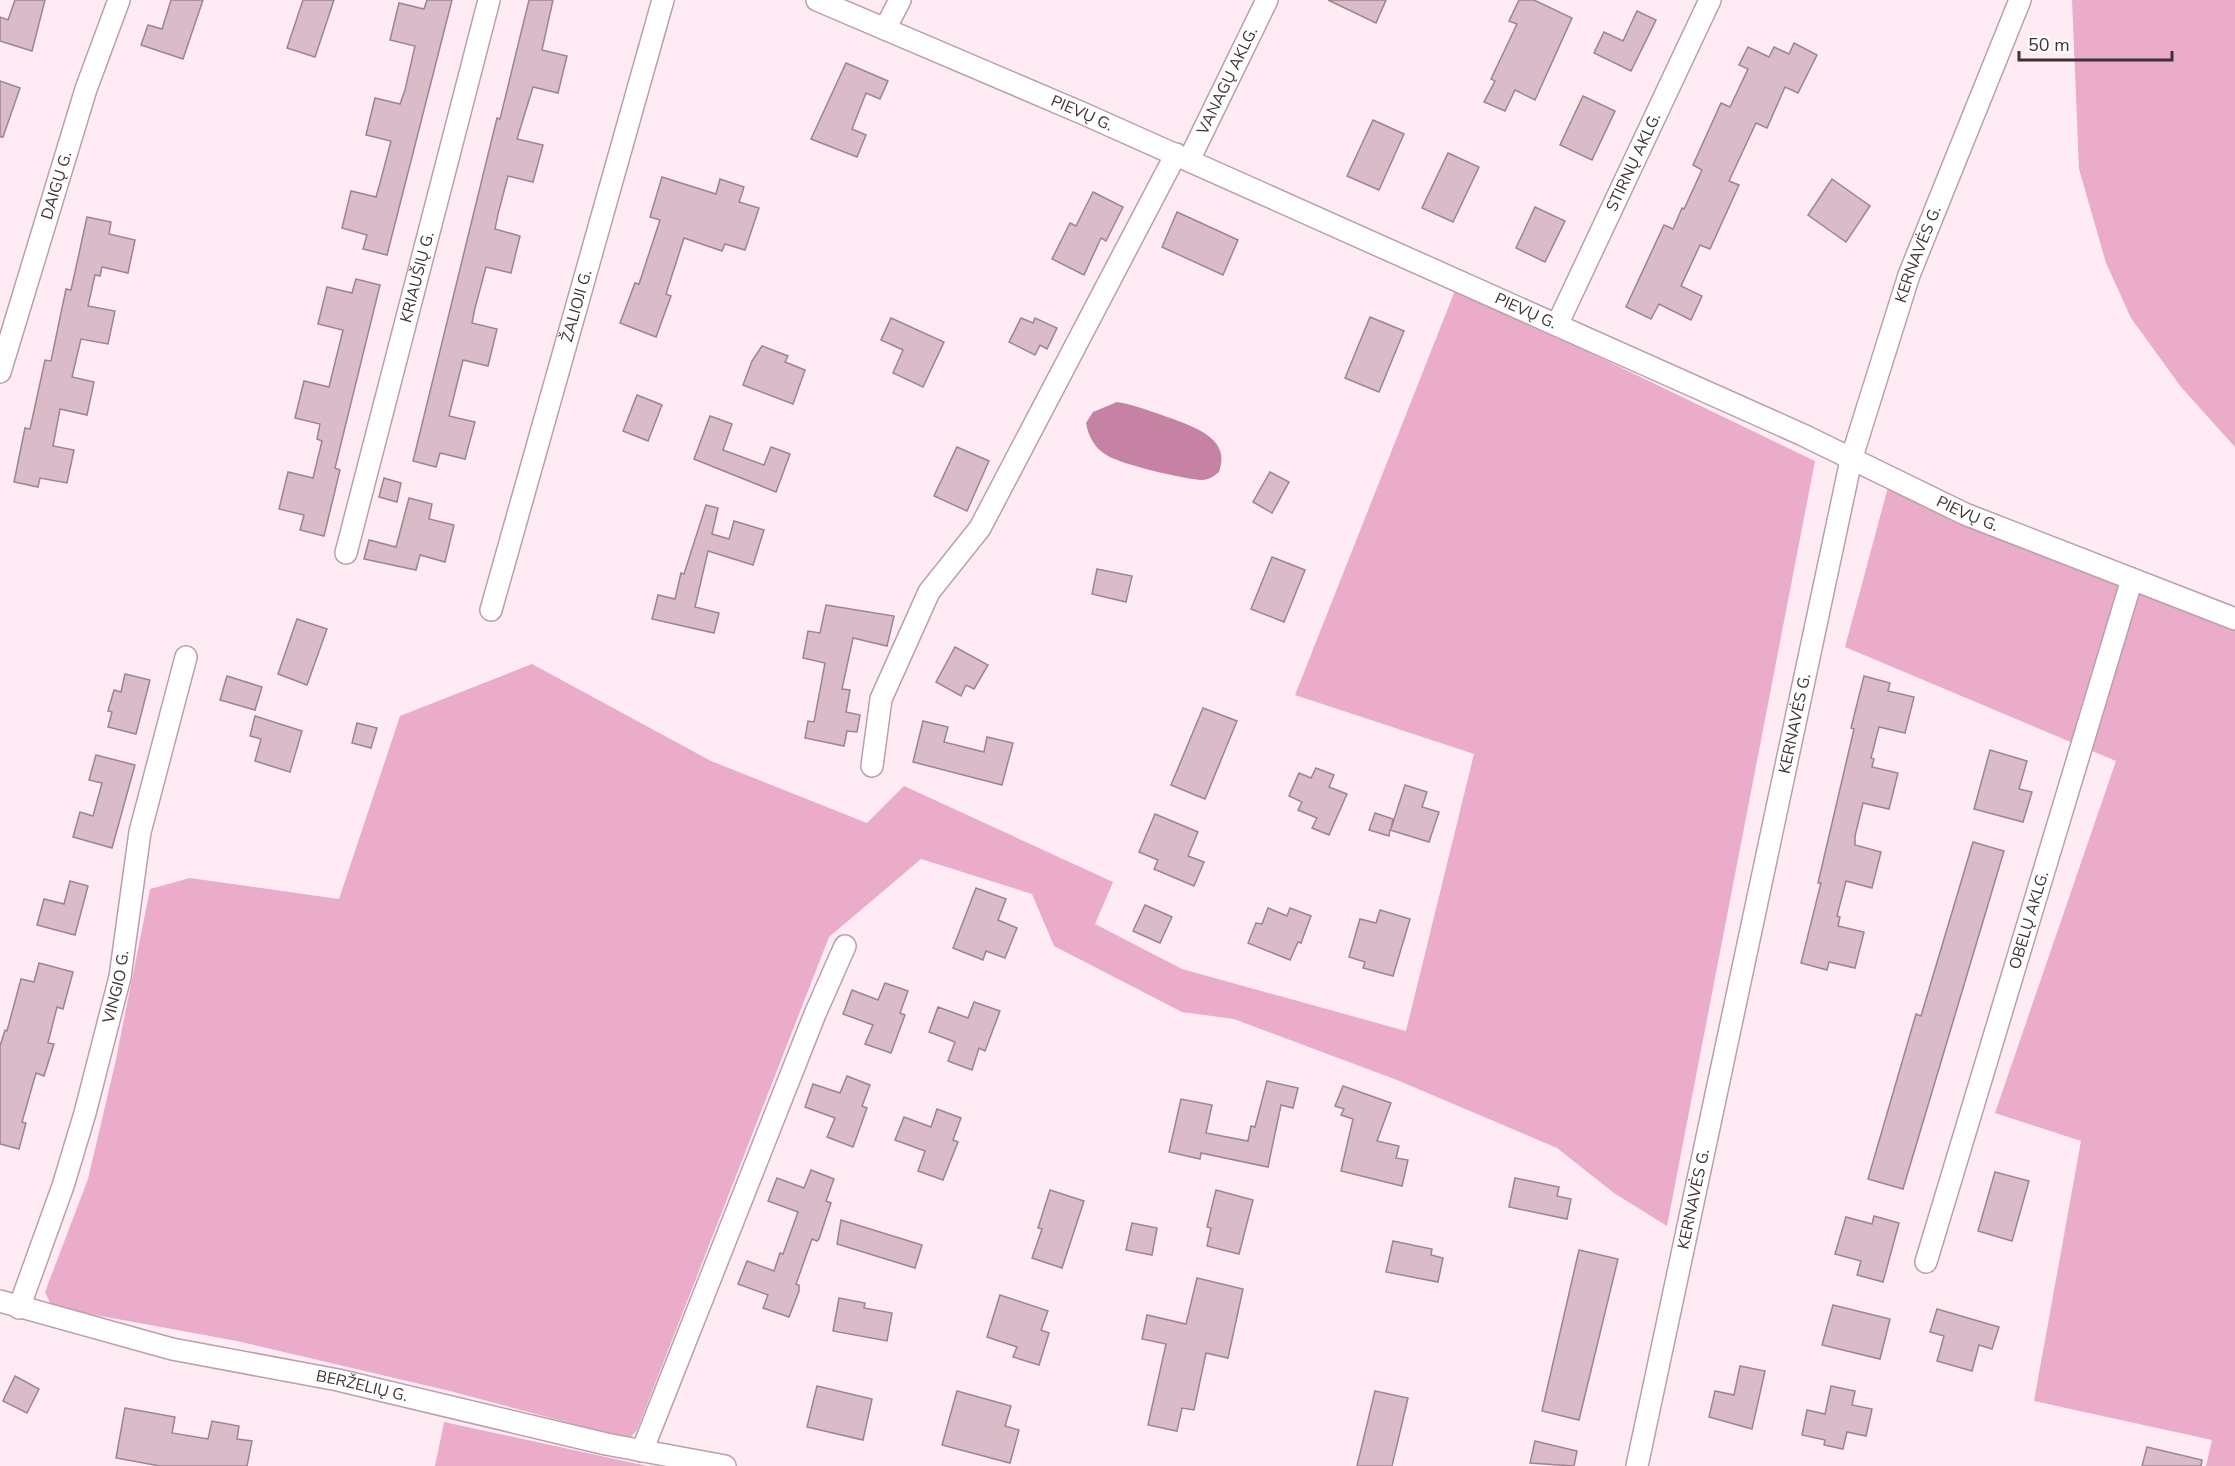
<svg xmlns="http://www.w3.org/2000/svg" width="2235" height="1466" font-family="'Nunito Sans',sans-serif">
<rect width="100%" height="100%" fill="#feebf3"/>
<g fill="#eaacc8">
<path d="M2072 0H2235V447L2181 387 2131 318 2106 263 2079 169Z"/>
<path d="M1456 288 1815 461 1667 1226 1614 1193 1557 1148 1397 1080 1234 1019 1182 1012 1054 946 1032 894 921 859 829 937 637 1430 629 1439 450 1391 237 1341 52 1307 45 1292 88 1179 115 1064 150 889 190 878 339 899 400 716 532 664 711 761 867 823 904 786 1113 882 1095 924 1182 969 1406 1031 1474 754 1295 695Z"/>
<path d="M1888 487 2235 627V1466H2206L2212 1440 2034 1401 2081 1141 1995 1113 2116 761 1845 647Z"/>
<path d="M444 1422 647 1466H435Z"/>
</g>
<path fill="#c682a2" d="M1117 402C1132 404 1147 410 1162 415 1188 425 1233 436 1219 472 1214 476 1209 480 1202 480 1183 479 1124 465 1108 456 1095 449 1088 436 1086 423L1093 412Z"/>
<g fill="#dabcc9" stroke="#9f838f" stroke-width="1.5">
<path d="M15 0H45L32 51 0 41V17L8 20Z"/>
<path d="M171 0H203L183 59 141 45 148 25 162 29Z"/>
<path d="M303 0H334L315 57 287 48Z"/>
<path d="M427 0H452L387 255 363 249 367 235 342 228 351 191 376 197 380 183 391 141 366 135 375 98 400 104 405 90 415 46 390 40 399 3 424 9Z"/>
<path d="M529 0H553L542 50 567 56 558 93 533 87 517 139 543 145 533 182 508 176 498 214 495 229 520 236 511 273 486 267 475 308 472 323 497 329 488 366 463 360 449 416 475 422 465 459 440 453 436 467 413 461 497 118 500 119Z"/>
<path d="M1328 0H1386L1376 23Z"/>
<path d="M1519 0H1534L1572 18 1535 100 1515 90 1505 111 1484 102 1495 81 1491 79 1517 24 1509 21Z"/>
<path d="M1637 11 1656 20 1631 71 1594 53 1604 32 1623 41Z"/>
<path d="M1794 43 1817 55 1798 93 1785 87 1767 128 1756 123 1729 181 1739 185 1710 249 1700 245 1681 286 1702 296 1691 320 1659 304 1651 319 1626 307 1664 225 1673 229 1682 208 1684 209 1702 170 1693 165 1721 103 1730 107 1748 69 1739 65 1748 47 1769 57 1774 47 1789 54Z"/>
<path d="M846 63 888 81 880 99 866 93 852 129 866 135 857 157 811 139Z"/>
<path d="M0 81 20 88 3 137H0Z"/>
<path d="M1583 96 1615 111 1592 160 1560 145Z"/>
<path d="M1373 120 1404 134 1379 190 1347 176Z"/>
<path d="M1448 153 1479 167 1453 222 1422 208Z"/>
<path d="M662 177 716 194 720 179 744 187 739 202 759 208 745 250 725 244 722 251 684 238 666 294 671 296 656 337 620 323 635 283 639 284 660 220 650 217Z"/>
<path d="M1832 179 1870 206 1846 242 1808 215Z"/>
<path d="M1093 192 1123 207 1106 241 1101 238 1084 275 1052 259 1070 223 1076 226Z"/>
<path d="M1535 207 1565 221 1545 262 1516 248Z"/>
<path d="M1177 212 1238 240 1223 275 1162 247Z"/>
<path d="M87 217 111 222 109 234 135 240 128 273 102 267 100 276 95 275 88 306 115 311 108 344 81 339 72 377 94 382 87 415 60 409 53 446 74 450 67 483 40 478 38 487 14 482 25 428 30 429 45 360 51 361 66 289 71 290Z"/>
<path d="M356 279 380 285 335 468 340 470 324 536 300 530 304 515 279 509 288 472 313 478 322 441 317 439 320 424 295 418 304 381 329 387 343 330 318 324 327 287 352 293Z"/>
<path d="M1370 317 1404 331 1379 392 1345 378Z"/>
<path d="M891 318 944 342 923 387 893 373 903 350 881 340Z"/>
<path d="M1021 318 1033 323 1035 318 1057 328 1047 349 1040 345 1035 355 1009 342Z"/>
<path d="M762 346 788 356 785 362 805 370 793 404 743 385 752 361Z"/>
<path d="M637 395 662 405 648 441 623 431Z"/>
<path d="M710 416 732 424 723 450 764 465 771 447 790 454 776 492 694 459Z"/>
<path d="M957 447 989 461 967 511 934 496Z"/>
<path d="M1270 472 1289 482 1272 513 1253 502Z"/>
<path d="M384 478 401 483 397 502 379 497Z"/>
<path d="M409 498 432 504 429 519 454 525 445 562 420 555 416 570 364 559 369 540 396 547Z"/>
<path d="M706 505 718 508 712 534 729 539 734 521 764 530 753 565 708 551 695 607 719 613 714 633 652 619 658 595 675 599 681 573 684 574Z"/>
<path d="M1272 557 1305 570 1284 622 1251 609Z"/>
<path d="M1097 569 1132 576 1126 602 1092 594Z"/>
<path d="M826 605 894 616 887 646 853 638 842 689 850 690 846 712 860 715 857 732 847 731 844 746 805 738 808 721 814 722 825 663 803 658 808 631 820 633Z"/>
<path d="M297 619 327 629 307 685 278 674Z"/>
<path d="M955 647 988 665 974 689 966 685 961 696 936 682Z"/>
<path d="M125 674 150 680 136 734 108 727 112 712 108 711 114 690 121 692Z"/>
<path d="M227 676 262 687 255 710 220 700Z"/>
<path d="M1864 676 1890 683 1888 691 1914 697 1905 733 1879 727 1871 758 1874 759 1872 767 1898 773 1889 809 1863 803 1855 836V845L1881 852 1872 888 1846 881 1837 916 1840 917 1838 926 1864 932 1855 968 1829 962 1827 970 1801 963 1821 883H1818L1854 729 1851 728Z"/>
<path d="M1203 708 1237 721 1205 799 1171 785Z"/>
<path d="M255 716 302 731 290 772 255 761 261 739 250 736Z"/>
<path d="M923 721 948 727 944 742 984 752 987 737 1013 743 1002 785 913 762Z"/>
<path d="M357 723 377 728 371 748 352 743Z"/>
<path d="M1990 750 2027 761 2019 789 2032 792 2023 822 1974 809Z"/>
<path d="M96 755 135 765 112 848 73 837 80 812 93 816 102 783 89 780Z"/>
<path d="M1316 768 1334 775 1329 787 1347 794 1329 835 1312 828 1317 818 1298 810 1302 802 1289 796 1299 773 1311 778Z"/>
<path d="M1405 785 1427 792 1422 807 1439 812 1429 842 1390 830 1389 836 1369 830 1375 813 1393 819 1391 829Z"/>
<path d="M1155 814 1198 832 1188 856 1204 862 1194 886 1154 869 1158 860 1139 852Z"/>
<path d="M1973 842 2004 851 1903 1189 1868 1179 1916 1014 1921 1016Z"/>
<path d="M70 881 88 886 75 935 37 925 44 899 64 904Z"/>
<path d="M976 888 1006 899 998 920 1017 928 1005 958 986 951 983 960 953 948Z"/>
<path d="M1145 905 1172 917 1160 943 1133 931Z"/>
<path d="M1268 908 1287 916 1290 908 1311 916 1301 943 1298 942 1290 960 1248 943 1256 923 1262 924Z"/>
<path d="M1380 910 1410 919 1393 976 1363 968 1365 962 1349 957 1360 919 1376 923Z"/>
<path d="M39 963 73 972 63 1009 57 1007 48 1043 54 1044 44 1076 36 1073 22 1122 26 1123 19 1149 0 1144V1046L5 1030 7 1031 21 979 34 982Z"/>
<path d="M885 983 908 991 900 1013 905 1015 891 1053 865 1044 873 1025 843 1014 852 990 878 1000Z"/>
<path d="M974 1002 1000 1011 985 1051 979 1048 972 1070 948 1061 955 1042 929 1032 938 1007 968 1018Z"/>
<path d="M847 1076 870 1085 862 1106 867 1108 853 1147 827 1137 835 1118 805 1107 813 1084 840 1093Z"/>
<path d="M1267 1081 1298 1088 1293 1108 1281 1105 1268 1167 1201 1153 1200 1159 1169 1152 1181 1099 1212 1105 1206 1133 1248 1141 1251 1126 1255 1127Z"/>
<path d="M1343 1086 1391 1103 1377 1141 1399 1146 1396 1158 1408 1160 1402 1186 1341 1171 1353 1119 1341 1115 1344 1109 1335 1106Z"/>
<path d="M937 1109 961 1118 953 1140 958 1142 943 1180 918 1171 925 1151 895 1140 904 1117 931 1127Z"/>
<path d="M811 1170 834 1179 826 1201 831 1203 819 1239 817 1241 812 1239 796 1284 799 1285V1291L789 1317 763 1308 768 1295 738 1284 747 1261 774 1271 780 1253 783 1254 798 1212 768 1201 777 1178 804 1188Z"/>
<path d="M1995 1172 2029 1181 2012 1241 1978 1231Z"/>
<path d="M1515 1178 1559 1187 1557 1196 1571 1199 1567 1219 1509 1207Z"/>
<path d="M1050 1190 1084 1201 1062 1268 1032 1258 1042 1229 1038 1228Z"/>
<path d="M1216 1190 1253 1200 1239 1254 1207 1246 1211 1228 1207 1227Z"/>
<path d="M1874 1216 1899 1223 1883 1282 1857 1275 1861 1261 1835 1254 1846 1217 1872 1224Z"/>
<path d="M841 1220 922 1245 915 1268 837 1244Z"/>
<path d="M1132 1223 1157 1228 1152 1255 1126 1250Z"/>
<path d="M1393 1241 1432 1249 1431 1255 1443 1258 1438 1282 1386 1272Z"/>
<path d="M1579 1250 1618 1259 1579 1420 1542 1411Z"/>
<path d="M1197 1278 1243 1289 1228 1358 1206 1353 1194 1410 1182 1408 1177 1431 1148 1425 1166 1344 1142 1339 1147 1315 1186 1324Z"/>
<path d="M1000 1295 1048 1311 1041 1330 1049 1333 1039 1365 1013 1357 1017 1347 987 1337Z"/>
<path d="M839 1298 865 1303 864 1308 892 1313 887 1341 833 1331Z"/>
<path d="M1833 1305 1890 1319 1880 1359 1822 1345Z"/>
<path d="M1937 1309 1999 1327 1992 1349 1979 1345 1972 1371 1937 1361 1944 1336 1930 1332Z"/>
<path d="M1740 1366 1765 1371 1752 1429 1709 1417 1715 1391 1734 1395Z"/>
<path d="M15 1376 39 1389 27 1413 3 1401Z"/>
<path d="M817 1386 872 1399 863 1440 807 1427Z"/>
<path d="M1831 1386 1855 1391 1852 1405 1872 1409 1866 1436 1847 1432 1843 1449 1824 1445 1825 1440 1802 1435 1807 1410 1825 1414Z"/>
<path d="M957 1391 1011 1406 1005 1426 1019 1430 1010 1463 942 1445Z"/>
<path d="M1375 1391 1408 1398 1392 1466H1357Z"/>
<path d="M125 1408 175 1417 172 1433 208 1439 212 1421 239 1426 237 1439 252 1441 247 1466H160L116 1458Z"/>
<path d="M1535 1441 1577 1451 1574 1466 1530 1463Z"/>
<path d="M2147 1447 2202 1460 2201 1466H2142Z"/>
</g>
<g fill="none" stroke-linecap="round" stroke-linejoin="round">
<defs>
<g id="minor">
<path id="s1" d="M817 0 1082 113 1803 435 1965 514 2235 619"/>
<path d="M885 29 900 0"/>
<path id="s2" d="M1189 160 1267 0"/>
<path id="s3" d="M1557 325 1710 0"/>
<path id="s4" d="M0 372 86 89 119 0"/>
<path id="s5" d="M346 553 489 0"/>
<path id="s6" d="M491 610 663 0"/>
<path d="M872 766 881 699 929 592 980 528 1176 154"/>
<path id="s7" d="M1926 1262 2132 579"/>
<path id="s8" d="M0 1301 172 1349 338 1380 606 1444 725 1466"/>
<path id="s9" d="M19 1308 63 1186 85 1113 120 977 140 832 186 657"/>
<path d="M642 1451 815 1014 845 946"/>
<path id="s10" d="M1637 1466 1851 460 1909 275 2020 0"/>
</g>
</defs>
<use href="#minor" stroke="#bc9fac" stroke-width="24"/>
<use href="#minor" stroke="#fff" stroke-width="21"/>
</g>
<g text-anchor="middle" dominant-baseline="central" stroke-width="4.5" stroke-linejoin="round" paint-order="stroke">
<g font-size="16" fill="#3e3237" stroke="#fefefe">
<text stroke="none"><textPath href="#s2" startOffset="88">VANAGŲ AKLG.</textPath></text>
<text stroke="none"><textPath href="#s1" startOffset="288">PIEVŲ G.</textPath></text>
<text stroke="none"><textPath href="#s3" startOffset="180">STIRNŲ AKLG.</textPath></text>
<text stroke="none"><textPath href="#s4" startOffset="195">DAIGŲ G.</textPath></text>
<text stroke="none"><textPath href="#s10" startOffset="1245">KERNAVĖS G.</textPath></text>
<text stroke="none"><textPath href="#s5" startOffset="285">KRIAUŠIŲ G.</textPath></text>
<text stroke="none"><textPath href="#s6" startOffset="316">ŽALIOJI G.</textPath></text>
<text stroke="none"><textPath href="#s1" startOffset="774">PIEVŲ G.</textPath></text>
<text stroke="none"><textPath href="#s1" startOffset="1260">PIEVŲ G.</textPath></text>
<text stroke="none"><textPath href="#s10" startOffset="759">KERNAVĖS G.</textPath></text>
<text stroke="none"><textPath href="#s7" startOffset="357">OBELŲ AKLG.</textPath></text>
<text stroke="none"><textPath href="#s9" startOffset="336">VINGIO G.</textPath></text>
<text stroke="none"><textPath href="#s10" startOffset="273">KERNAVĖS G.</textPath></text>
<text stroke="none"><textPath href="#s8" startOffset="372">BERŽELIŲ G.</textPath></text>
</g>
</g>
<path d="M2019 51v9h153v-9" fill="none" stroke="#3e3237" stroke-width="3"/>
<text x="2028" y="51" font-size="18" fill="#3e3237" stroke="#fefefe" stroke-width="4.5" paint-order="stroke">50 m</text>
</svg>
